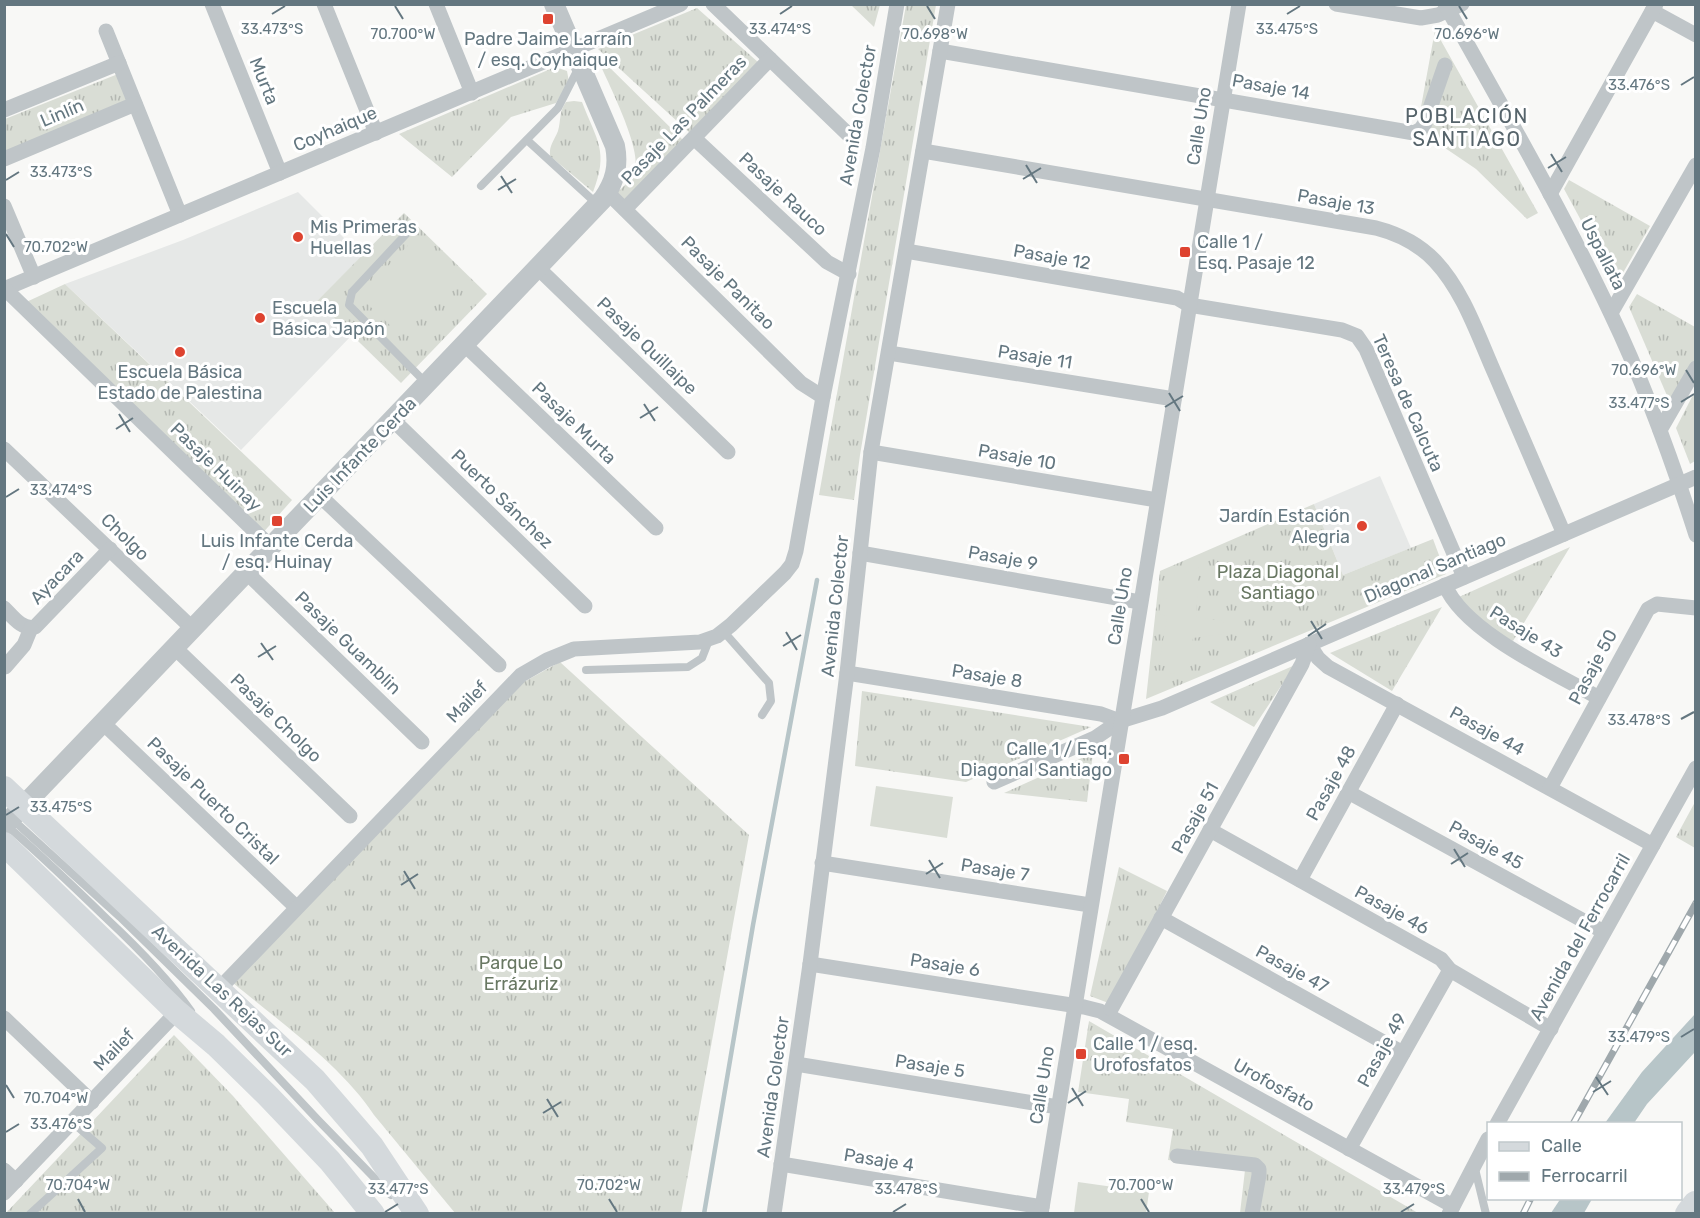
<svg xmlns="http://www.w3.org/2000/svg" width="1700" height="1218" font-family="Rubik,sans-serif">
<defs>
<pattern id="grass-tufts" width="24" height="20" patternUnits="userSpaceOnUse" patternTransform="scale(1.5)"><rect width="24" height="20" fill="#d9ddd5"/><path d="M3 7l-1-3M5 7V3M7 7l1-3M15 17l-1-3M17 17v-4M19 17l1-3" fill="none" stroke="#b4b8b2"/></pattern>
</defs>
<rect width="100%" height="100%" fill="#f8f8f6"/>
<g fill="#e6e8e7">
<path d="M298 192 362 256 317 301 352 335 241 450 65 284 183 240Z"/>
<path d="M1380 476 1411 548 1343 575 1314 504Z"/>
</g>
<g fill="url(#grass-tufts)">
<path d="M851 5H880L874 27Z"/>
<path d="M906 5H936L860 455 854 500 819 495Z"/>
<path d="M697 8 759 63 690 133 598 49Z"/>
<path d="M1435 30 1538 213 1527 219 1476 169 1417 129Z"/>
<path d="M595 53 683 140 625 204 615 195C621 188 633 179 635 170 642 147 605 77 595 53Z"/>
<path d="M555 67 567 71 569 82 556 103 511 117 452 177 399 134Z"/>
<path d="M118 74 129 102 5 152V119Z"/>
<path d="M574 101 582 102C597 141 609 151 593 192L550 156C549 145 554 141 558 131 561 121 559 111 566 102Z"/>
<path d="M1569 180 1650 226 1616 285 1564 189Z"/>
<path d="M404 213 487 294 401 383 317 301Z"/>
<path d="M65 284 292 500 261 535 22 304Z"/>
<path d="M1637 294 1695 327V360L1671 405 1629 307Z"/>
<path d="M1695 391V461L1690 464 1676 428Z"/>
<path d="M1314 504 1343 575 1433 539 1446 574 1146 699 1160 571Z"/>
<path d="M1570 547 1513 641 1486 627 1459 597Z"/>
<path d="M1442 607 1392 691 1330 653Z"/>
<path d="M560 662 749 835 681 1213H455L374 1115C343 1067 278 1020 233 983L522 683Z"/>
<path d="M1295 665 1254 727 1210 702Z"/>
<path d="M862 691 1091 727 966 782 855 766Z"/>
<path d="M1093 753 1087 802 1004 793Z"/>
<path d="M1695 802 1696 848H1695L1676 837Z"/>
<path d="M1119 867 1167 891 1111 1004 1090 996Z"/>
<path d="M1089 1021 1418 1213H1240L1245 1170 1168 1160 1173 1129 1126 1122 1129 1099 1078 1092Z"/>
<path d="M174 1035 233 1096 335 1213 5 1214Z"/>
</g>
<g fill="#d9ddd5">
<path d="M418 235 455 271 396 331 359 296Z"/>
<path d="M1199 567 1196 617 1224 621 1223 634 1193 638 1189 669 1171 674 1166 666 1159 665 1167 616 1159 614 1161 599 1167 598V590L1187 580 1184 574Z"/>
<path d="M876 786 953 797 947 838 870 826Z"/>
<path d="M1078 1182 1149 1192 1146 1213H1074Z"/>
</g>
<g fill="#b7c5c8">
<path d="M1695 1014V1052L1647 1104 1634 1123H1605L1642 1072Z"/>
<path d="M1561 1198H1592V1199L1584 1213H1551Z"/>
</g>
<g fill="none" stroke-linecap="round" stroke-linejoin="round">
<path stroke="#b7c5c8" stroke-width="4.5" d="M704 1214 753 925 817 580"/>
<g stroke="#bfc5c8" stroke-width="8">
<path d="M527 140 597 204"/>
<path d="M481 186 558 108 579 67"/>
<path d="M408 232 352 292 349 305 426 383"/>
<path d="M724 632 769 683 771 701 762 715"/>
<path d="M586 670 688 667 702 658 709 640"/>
<path d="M12 819 120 917 214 1009 318 1120 391 1195"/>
<path d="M6 825C41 855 74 887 107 919 138 948 167 977 191 1011"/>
<path d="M1475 1169 1486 1214"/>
<path d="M30 1214 102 1148 72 1122"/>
</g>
<g stroke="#bfc5c8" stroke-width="15">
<path d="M212 4 280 173"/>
<path d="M324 4 376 133"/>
<path d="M436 4 472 93"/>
<path d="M713 4 853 139"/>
<path d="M1336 4 1421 18 1438 15 1462 4"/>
<path d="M1445 4C1502 107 1561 208 1611 314 1645 385 1672 460 1696 535"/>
<path d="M1652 11 1696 35"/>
<path d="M106 31 180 215"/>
<path d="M940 51 1414 133 1421 129 1425 123 1445 65"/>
<path d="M4 110 119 63"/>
<path d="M694 138 827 262 849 274"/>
<path d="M923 151 1376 228C1399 234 1419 244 1435 261 1464 292 1478 336 1495 374 1518 428 1541 481 1564 534"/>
<path d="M4 159 135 104"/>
<path d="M608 193 801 383 823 397"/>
<path d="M1550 194 1656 4"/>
<path d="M4 206 34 277"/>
<path d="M625 209 770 59"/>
<path d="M906 251 1177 298 1189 305 1342 330 1357 336 1366 349 1464 577"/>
<path d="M538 268 728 452"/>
<path d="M4 289 681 4"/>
<path d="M5 289 271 547"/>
<path d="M1611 313 1696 165"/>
<path d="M465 345 656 528"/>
<path d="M889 353 1174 399"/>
<path d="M393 420 585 606"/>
<path d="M1660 430 1696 368"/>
<path d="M4 449 193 629"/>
<path d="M871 452 1157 500"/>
<path d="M320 496 499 665"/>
<path d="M860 553 1140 602"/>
<path d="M247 573 422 742"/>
<path d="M1445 585C1464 632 1555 673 1599 698"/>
<path d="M4 608C13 617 22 630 35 627L110 549"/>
<path d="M1309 644 1318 658 1328 667 1653 845"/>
<path d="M175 648 350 816"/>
<path d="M5 667 24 645 31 628"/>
<path d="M847 673 1101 714 1120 721"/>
<path d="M103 723 296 907"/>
<path d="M994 782 1095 738 1120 721 1162 708 1696 477"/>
<path d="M1550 788 1648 609 1657 604 1696 608"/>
<path d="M1348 792 1604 932"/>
<path d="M1210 830 1441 959 1450 970 1551 1029"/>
<path d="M822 863 1090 905"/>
<path d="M1300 880 1397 704"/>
<path d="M1161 918 1403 1053"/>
<path d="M810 964 1084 1007 1100 1011 1453 1206"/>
<path d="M219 989 521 675 547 660 574 649 700 642 717 636 731 625 785 573 792 564 796 551 823 397 873 148 897 4"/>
<path d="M1111 1009 1302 664 1309 644"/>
<path d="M4 1018 92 1102"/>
<path d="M796 1064 1058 1107"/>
<path d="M1497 1124 1696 768"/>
<path d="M1349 1149 1450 970"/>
<path d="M1177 1156 1255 1165 1259 1169V1175L1252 1214"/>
<path d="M781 1164 1042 1207"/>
<path d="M4 1170 16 1181"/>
<path d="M4 1193 177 1012"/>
<path d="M774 1214 810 964 847 673 871 452 948 4"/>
<path d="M1041 1214 1239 4"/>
<path d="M1449 1214 1488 1139"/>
</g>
<path stroke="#bfc5c8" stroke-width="20" d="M4 826 603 199C615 182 619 166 615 146L554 4"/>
<g stroke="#d4d9dc" stroke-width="24">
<path d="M4 788 315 1080 372 1146 417 1214"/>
<path d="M4 844 177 1012 216 1045 268 1096 330 1161 373 1214"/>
</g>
<path stroke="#d4d9dc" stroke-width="28" d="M1689 1214 1696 1205"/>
<defs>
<g id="rail">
<path d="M1573 1124 1696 903"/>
<path d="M1523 1214 1531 1198"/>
</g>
</defs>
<use href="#rail" stroke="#9fa8ac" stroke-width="7"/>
<use href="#rail" stroke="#fff" stroke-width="4.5" stroke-dasharray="14" stroke-linecap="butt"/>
</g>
<path fill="none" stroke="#647780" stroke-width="2" d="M395 6 403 19M927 6 935 19M1459 6 1467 19M272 14 285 6M780 14 792 6M1287 14 1300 6M1681 85 1694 77M1551 154 1562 172M1026 165 1037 183M1548 168 1566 157M501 176 512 193M1023 179 1041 168M6 180 19 172M498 190 516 179M6 234 14 247M1686 370 1694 383M1169 393 1180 411M1681 402 1694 394M644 404 655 421M1165 407 1183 396M119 414 130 432M640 418 658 407M116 429 133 418M6 497 19 489M1311 621 1322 639M786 632 797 650M1308 636 1326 624M261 643 273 660M783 646 801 635M258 657 276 646M1681 719 1694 712M6 815 19 807M1454 849 1465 867M929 860 940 878M1451 864 1468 853M404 871 415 889M926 874 943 863M401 885 418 874M1681 1037 1694 1029M1596 1077 1608 1095M6 1085 14 1098M1072 1088 1083 1106M1593 1092 1611 1081M547 1099 558 1117M1068 1103 1086 1091M543 1113 561 1102M6 1132 19 1124M78 1199 85 1212M609 1199 617 1212M1141 1199 1149 1212M385 1212 398 1204M893 1212 906 1204M1401 1212 1414 1204"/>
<g fill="#de4330" stroke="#fff" stroke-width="2">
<rect x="542" y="13" width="12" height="12" rx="3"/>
<circle cx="298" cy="237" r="6"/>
<rect x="1179" y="246" width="12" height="12" rx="3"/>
<circle cx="260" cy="318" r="6"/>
<circle cx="180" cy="352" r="6"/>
<rect x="271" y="515" width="12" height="12" rx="3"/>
<circle cx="1362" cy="526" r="6"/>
<rect x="1118" y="753" width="12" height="12" rx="3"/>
<rect x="1075" y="1048" width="12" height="12" rx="3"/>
</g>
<g text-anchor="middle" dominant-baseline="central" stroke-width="6" stroke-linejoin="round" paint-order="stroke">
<g font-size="18" fill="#647780" stroke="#fff" text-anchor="start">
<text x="548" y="39" text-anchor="middle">Padre Jaime Larraín<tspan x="548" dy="21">/ esq. Coyhaique</tspan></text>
<text x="310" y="227">Mis Primeras<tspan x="310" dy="21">Huellas</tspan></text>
<text x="1197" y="242">Calle 1 /<tspan x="1197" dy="21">Esq. Pasaje 12</tspan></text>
<text x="272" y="308">Escuela<tspan x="272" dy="21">Básica Japón</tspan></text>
<text x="180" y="372" text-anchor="middle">Escuela Básica<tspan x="180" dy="21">Estado de Palestina</tspan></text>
<text x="1350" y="516" text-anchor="end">Jardín Estación<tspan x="1350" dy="21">Alegria</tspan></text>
<text x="277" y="541" text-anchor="middle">Luis Infante Cerda<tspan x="277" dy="21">/ esq. Huinay</tspan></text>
<text x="1112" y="749" text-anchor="end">Calle 1 / Esq.<tspan x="1112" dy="21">Diagonal Santiago</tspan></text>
<text x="1093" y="1044">Calle 1 / esq.<tspan x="1093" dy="21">Urofosfatos</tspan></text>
</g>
<g font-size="18" fill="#647780" stroke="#fff">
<text transform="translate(264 81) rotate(68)">Murta</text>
<text transform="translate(1271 87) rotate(10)">Pasaje 14</text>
<text transform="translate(62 113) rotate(-23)">Linlín</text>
<text transform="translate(858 115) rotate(-80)">Avenida Colector</text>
<text transform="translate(684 120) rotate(-46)">Pasaje Las Palmeras</text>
<text transform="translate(1199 126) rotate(-81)">Calle Uno</text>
<text transform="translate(335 129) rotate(-23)">Coyhaique</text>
<text transform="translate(783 194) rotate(43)">Pasaje Rauco</text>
<text transform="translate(1336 202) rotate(10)">Pasaje 13</text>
<text transform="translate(1603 254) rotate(63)">Uspallata</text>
<text transform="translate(1052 257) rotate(10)">Pasaje 12</text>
<text transform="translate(728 283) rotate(45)">Pasaje Panitao</text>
<text transform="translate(647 346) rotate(44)">Pasaje Quillaipe</text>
<text transform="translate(1035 357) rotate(9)">Pasaje 11</text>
<text transform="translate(1408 403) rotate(66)">Teresa de Calcuta</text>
<text transform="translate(574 423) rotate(44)">Pasaje Murta</text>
<text transform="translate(360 455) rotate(-46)">Luis Infante Cerda</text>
<text transform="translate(1017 457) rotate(10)">Pasaje 10</text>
<text transform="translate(216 467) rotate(44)">Pasaje Huinay</text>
<text transform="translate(502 499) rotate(44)">Puerto Sánchez</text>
<text transform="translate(125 537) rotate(44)">Cholgo</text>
<text transform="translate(1003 558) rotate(10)">Pasaje 9</text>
<text transform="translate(1435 568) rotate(-23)">Diagonal Santiago</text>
<text transform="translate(57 577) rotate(-46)">Ayacara</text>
<text transform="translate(835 606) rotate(-84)">Avenida Colector</text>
<text transform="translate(1120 606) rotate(-81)">Calle Uno</text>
<text transform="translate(1526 632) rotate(32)">Pasaje 43</text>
<text transform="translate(348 643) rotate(44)">Pasaje Guamblin</text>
<text transform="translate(1593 667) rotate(-62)">Pasaje 50</text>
<text transform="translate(987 676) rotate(9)">Pasaje 8</text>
<text transform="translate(467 702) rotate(-46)">Mailef</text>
<text transform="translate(276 718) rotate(44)">Pasaje Cholgo</text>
<text transform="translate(1487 731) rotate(29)">Pasaje 44</text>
<text transform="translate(1331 783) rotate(-61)">Pasaje 48</text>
<text transform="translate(213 801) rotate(44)">Pasaje Puerto Cristal</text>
<text transform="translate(1195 818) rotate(-61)">Pasaje 51</text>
<text transform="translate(1486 845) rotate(29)">Pasaje 45</text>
<text transform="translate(995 870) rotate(9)">Pasaje 7</text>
<text transform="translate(1392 910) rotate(29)">Pasaje 46</text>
<text transform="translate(1580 937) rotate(-61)">Avenida del Ferrocarril</text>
<text transform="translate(945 965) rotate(9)">Pasaje 6</text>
<text transform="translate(1292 969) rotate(29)">Pasaje 47</text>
<text transform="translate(222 991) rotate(43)">Avenida Las Rejas Sur</text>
<text transform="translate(114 1050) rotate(-46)">Mailef</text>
<text transform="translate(1382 1050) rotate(-61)">Pasaje 49</text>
<text transform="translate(930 1066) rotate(9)">Pasaje 5</text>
<text transform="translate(1042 1085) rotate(-81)">Calle Uno</text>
<text transform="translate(1274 1085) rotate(29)">Urofosfato</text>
<text transform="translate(773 1087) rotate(-82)">Avenida Colector</text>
<text transform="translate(879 1160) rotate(9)">Pasaje 4</text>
</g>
<g font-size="18" fill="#697863" stroke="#fff">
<text x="1278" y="572">Plaza Diagonal<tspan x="1278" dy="21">Santiago</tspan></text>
<text x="521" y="963">Parque Lo<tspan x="521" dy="21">Errázuriz</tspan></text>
</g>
<g font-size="20" letter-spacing="1.5" fill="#56646b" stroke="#fff">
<text x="1467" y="116">POBLACIÓN<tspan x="1467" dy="23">SANTIAGO</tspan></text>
</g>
</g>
<g font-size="15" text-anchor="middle" fill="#647780" stroke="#fff" stroke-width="6" stroke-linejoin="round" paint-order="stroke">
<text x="780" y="34">33.474°S</text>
<text x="272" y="34">33.473°S</text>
<text x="1287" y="34">33.475°S</text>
<text x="403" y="39">70.700°W</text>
<text x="935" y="39">70.698°W</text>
<text x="1467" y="39">70.696°W</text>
<text x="1639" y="90">33.476°S</text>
<text x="61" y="177">33.473°S</text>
<text x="56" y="252">70.702°W</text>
<text x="1644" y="375">70.696°W</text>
<text x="1639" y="408">33.477°S</text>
<text x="61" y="495">33.474°S</text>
<text x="1639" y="725">33.478°S</text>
<text x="61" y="812">33.475°S</text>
<text x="1639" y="1042">33.479°S</text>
<text x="56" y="1103">70.704°W</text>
<text x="61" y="1129">33.476°S</text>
<text x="78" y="1190">70.704°W</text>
<text x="609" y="1190">70.702°W</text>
<text x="1141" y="1190">70.700°W</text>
<text x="398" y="1194">33.477°S</text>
<text x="906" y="1194">33.478°S</text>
<text x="1414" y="1194">33.479°S</text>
</g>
<rect width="1700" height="1218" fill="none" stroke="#647780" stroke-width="12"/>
<rect x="1487" y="1122" width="195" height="78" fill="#ffffff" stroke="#c1c9cc" stroke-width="1.5"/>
<rect x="1499" y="1142" width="30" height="9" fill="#d4d9dc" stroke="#c1c9cc" stroke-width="1.5"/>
<text x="1541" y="1152" font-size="18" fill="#647780">Calle</text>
<rect x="1499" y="1172" width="30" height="9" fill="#9fa8ac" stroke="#c1c9cc" stroke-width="1.5"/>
<text x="1541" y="1182" font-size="18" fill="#647780">Ferrocarril</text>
</svg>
